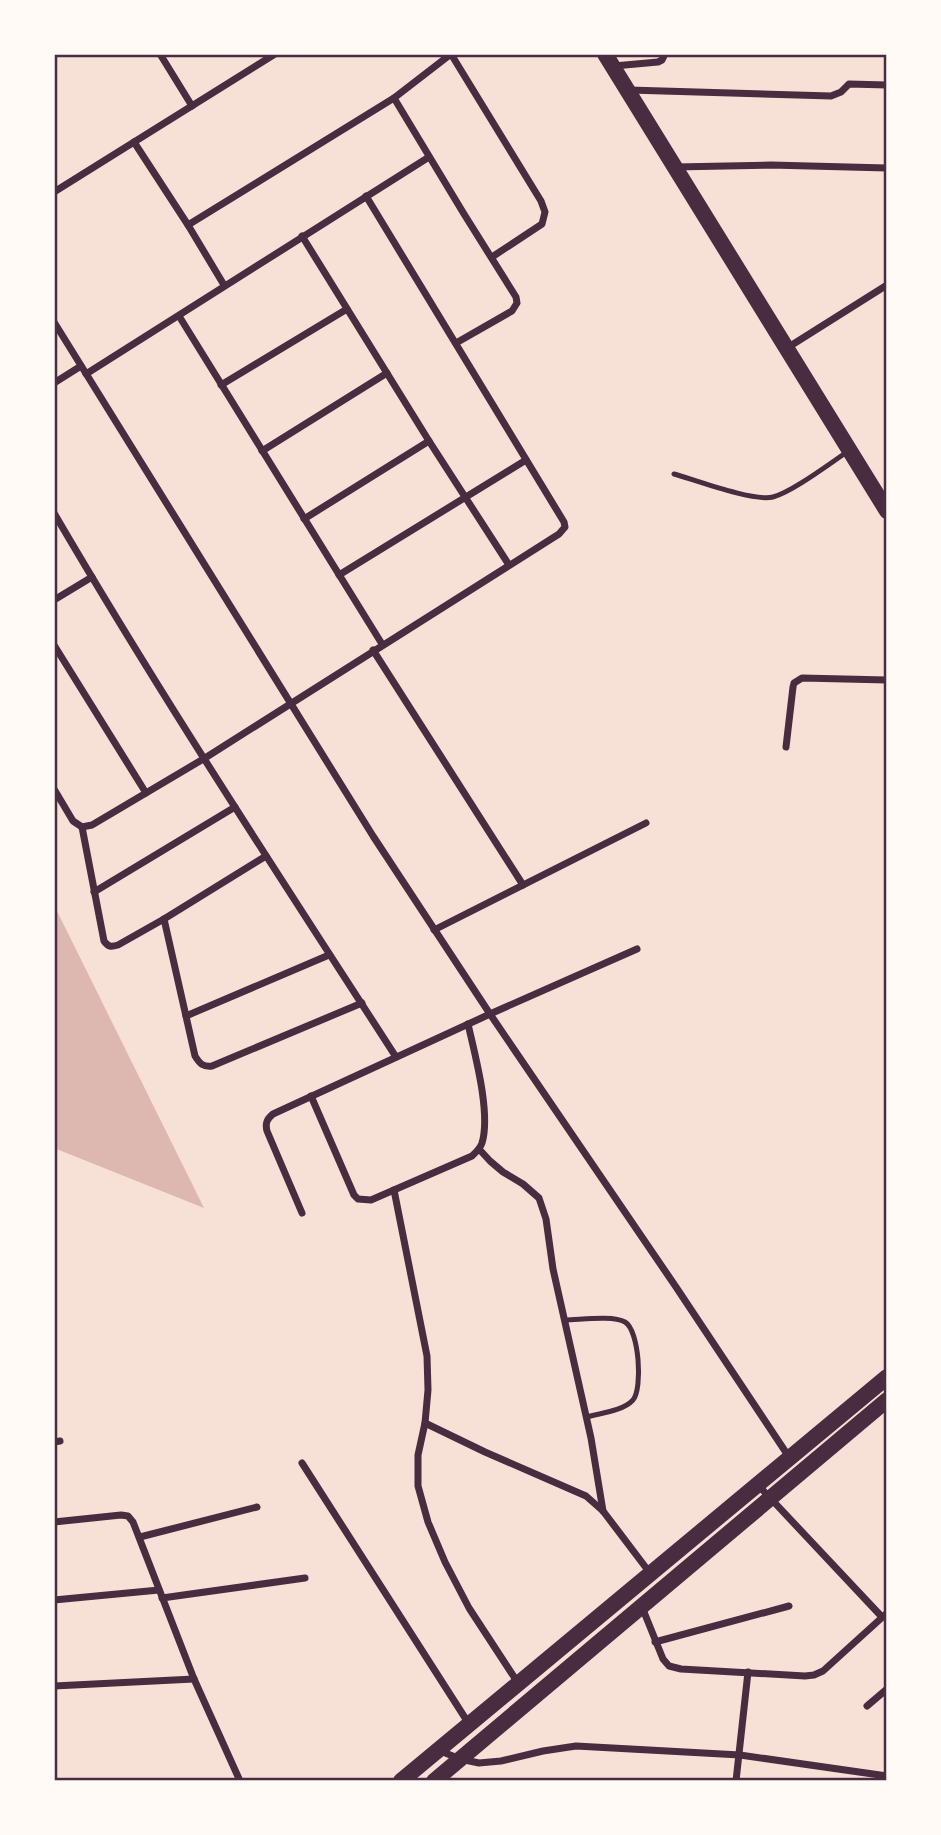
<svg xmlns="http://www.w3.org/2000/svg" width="941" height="1835" font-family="'Fira Sans',sans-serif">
<rect width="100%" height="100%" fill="#f7e1d7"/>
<path fill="#dcb8b0" d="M54 905 204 1208 54 1148Z"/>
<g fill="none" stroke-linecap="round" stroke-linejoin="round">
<g stroke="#4a2c40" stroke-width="5">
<path d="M674 474C695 480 754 502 773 497 792 492 829 464 847 452"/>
<path d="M565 1320C579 1320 613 1315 625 1322 639 1330 643 1388 633 1400 623 1411 601 1413 587 1417"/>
</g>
<g stroke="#4a2c40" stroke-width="7">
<path d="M160 54 192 106"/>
<path d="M451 54 541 201 545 212 542 224 492 257"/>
<path d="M614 66 658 62 662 60 665 54"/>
<path d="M629 90 831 96 841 92 849 84 887 85"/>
<path d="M394 98 464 214 516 297 517 303 512 311 456 343"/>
<path d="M134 142 188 225 224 285"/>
<path d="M675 167 771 165 887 168"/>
<path d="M54 192 275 54"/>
<path d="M188 225 394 98 451 54"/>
<path d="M302 236 429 441 509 565"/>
<path d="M179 316 382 644"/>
<path d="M54 322 373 836 490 1014 676 1287 789 1457"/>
<path d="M787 348 887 285"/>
<path d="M86 374 429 157"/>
<path d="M54 383 81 366"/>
<path d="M221 385 347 309"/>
<path d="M262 451 387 373"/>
<path d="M54 513C162 698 280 877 396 1057"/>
<path d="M304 519 429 441"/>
<path d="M339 575 526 460"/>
<path d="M54 600 92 577"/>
<path d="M54 645 146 793"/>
<path d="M373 650 523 885"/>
<path d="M786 747 793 687 794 683 802 678 887 680"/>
<path d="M54 789 73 821 82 827 92 825 205 758 559 534 565 527 564 522 366 196"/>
<path d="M82 827 104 941C108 947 111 947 118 945L164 919 266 856"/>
<path d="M94 892 235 807"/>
<path d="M164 919 195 1056C200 1064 203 1067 212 1066L362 1003"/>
<path d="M434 930 646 823"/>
<path d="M186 1016 329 955"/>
<path d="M311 1096 354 1195 358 1199 371 1200 472 1156C476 1152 480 1149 482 1143 491 1113 475 1055 468 1024"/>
<path d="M479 1149 490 1161 503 1172 523 1184 539 1198 546 1219 553 1269 591 1438 603 1511"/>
<path d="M394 1190 427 1356 428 1390 425 1423 418 1455V1486L428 1522 445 1562 469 1608 518 1683"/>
<path d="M302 1213 267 1131C265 1123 267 1119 273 1114L490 1014 637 949"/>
<path d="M425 1423 485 1452 586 1496 603 1511 650 1573"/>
<path d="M54 1442 60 1441"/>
<path d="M302 1463 469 1724"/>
<path d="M758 1485 882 1617"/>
<path d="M54 1522 121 1515 128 1516 133 1522 194 1679 240 1781"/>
<path d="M140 1537 257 1507"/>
<path d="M162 1598 305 1578"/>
<path d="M54 1600 159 1590"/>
<path d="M642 1607 663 1659 669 1666 681 1669 805 1676 814 1675 823 1671 887 1613"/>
<path d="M655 1642 789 1606"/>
<path d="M54 1686 194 1679"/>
<path d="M867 1706 887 1689"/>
<path d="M438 1750 460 1759 479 1763 501 1761 543 1751 576 1746 740 1755 887 1776"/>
<path d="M736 1781 748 1672"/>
</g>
<g stroke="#4a2c40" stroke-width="16">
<path d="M605 54 887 511"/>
<path d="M401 1781 887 1377"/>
<path d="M434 1781 887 1400"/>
</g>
</g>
<rect width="941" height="1835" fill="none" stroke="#fffaf5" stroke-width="112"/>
<rect x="56" y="56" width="829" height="1723" fill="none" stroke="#4a2c40" stroke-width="2.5"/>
</svg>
